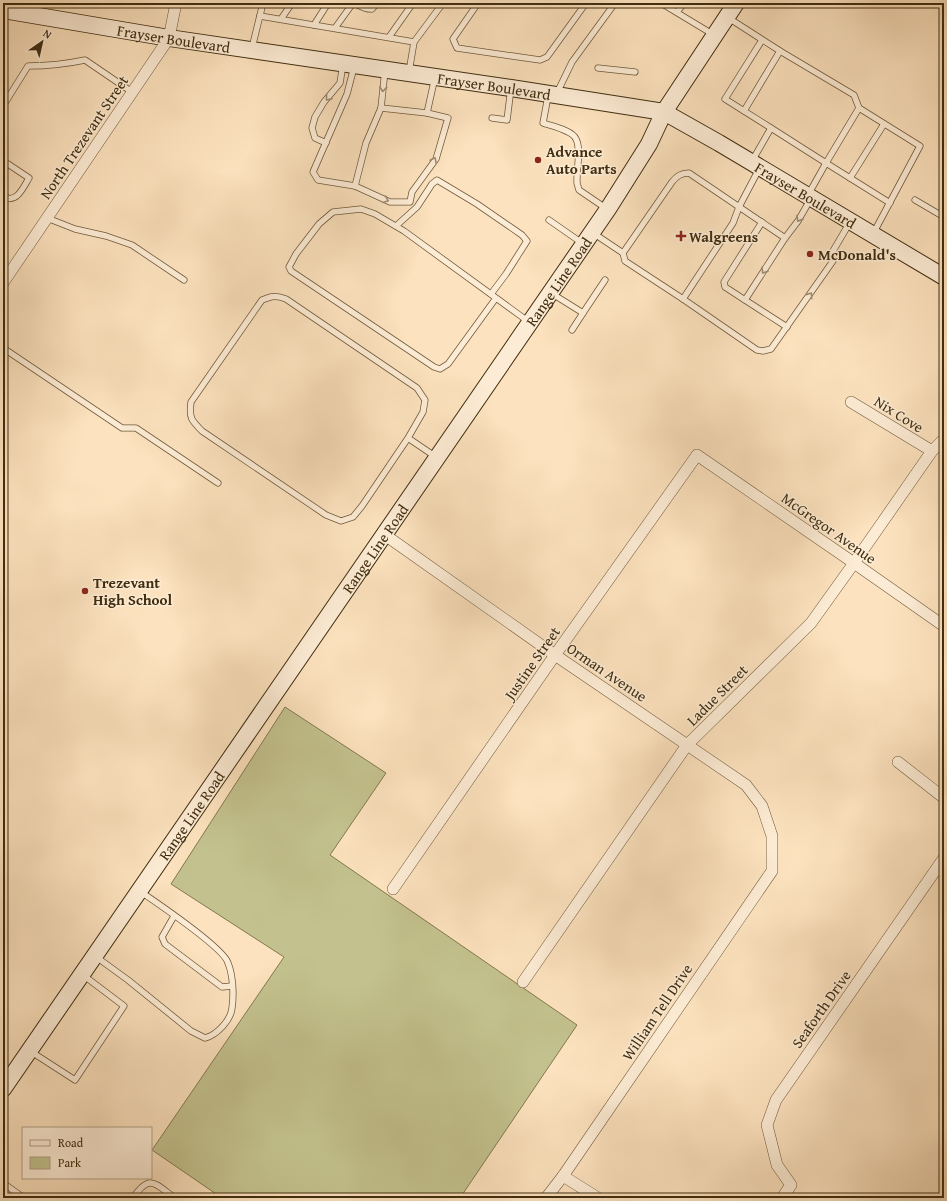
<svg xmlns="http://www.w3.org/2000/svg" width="947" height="1201" font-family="'Gentium Book Plus',serif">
<rect width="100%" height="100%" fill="#fce2be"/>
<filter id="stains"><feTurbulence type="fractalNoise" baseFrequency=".005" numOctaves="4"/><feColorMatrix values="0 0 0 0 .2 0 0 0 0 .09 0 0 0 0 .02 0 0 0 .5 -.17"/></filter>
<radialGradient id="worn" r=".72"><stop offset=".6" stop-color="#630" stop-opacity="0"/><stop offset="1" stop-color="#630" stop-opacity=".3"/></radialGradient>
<path fill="#c3c28e" stroke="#82784e" d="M285 707 386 773 330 855 577 1025 460 1198H222L152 1150 284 957 171 884Z"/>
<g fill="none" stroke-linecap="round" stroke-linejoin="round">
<defs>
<g id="service">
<path d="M354 3C360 6 366 10 372 9L377 3"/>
<path d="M478 3 453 39 457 48 540 60 547 57 586 3"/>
<path d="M661 3 714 35"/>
<path d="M677 12 684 3"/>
<path d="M260 16 414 42 409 72"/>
<path d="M727 17 780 51 854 95 859 108 826 163 771 128 752 161"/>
<path d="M281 19 292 3"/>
<path d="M314 25 328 3"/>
<path d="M335 28 353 3"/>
<path d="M389 37 413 3"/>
<path d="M762 40 725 99 771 128"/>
<path d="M414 42 443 3"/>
<path d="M252 48 263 3"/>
<path d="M354 67 347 94 313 172 318 180 355 186 390 202H410L412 192 436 159 448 118 427 113 381 108"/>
<path d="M598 68 635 72"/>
<path d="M557 93 572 62 615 3"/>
<path d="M548 96 543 123C551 126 572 130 576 139 581 148 577 168 577 179V183L579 190 607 209"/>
<path d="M3 106 28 66C47 66 66 64 85 60L132 92"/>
<path d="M859 108 920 146 873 234"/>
<path d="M744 111 780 51"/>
<path d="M427 113 435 77"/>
<path d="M492 118 507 120 511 88"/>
<path d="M326 143 315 138 312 128 315 117 324 102 340 83 343 64"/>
<path d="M759 169 739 207 733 223 683 299 757 350 763 351 771 349 833 261V251L850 222"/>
<path d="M850 178 884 124"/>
<path d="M355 186 366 143 381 108 385 70"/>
<path d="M808 195 826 163 890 203"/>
<path d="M3 196C16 205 23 188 29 178L8 164"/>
<path d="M915 200 944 217"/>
<path d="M47 218 75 229 106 236 132 245 184 280"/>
<path d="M549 220 582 243"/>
<path d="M396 226 417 207 432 184 437 180 477 204 522 235 527 241 506 274 491 294"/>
<path d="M593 233 623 253 672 182C677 176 681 173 689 173L785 238"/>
<path d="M623 253 625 261 683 299"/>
<path d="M551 293 583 313 572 330"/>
<path d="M496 298 448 364 440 369 434 367 291 271 289 267 296 254 319 224 333 212 361 209 375 214 404 231 529 322"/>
<path d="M745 300 725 287 724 282 762 222"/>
<path d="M583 313 605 280"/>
<path d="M787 327 745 300 785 238 798 221 810 200"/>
<path d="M3 348 122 428H136L218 483"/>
<path d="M408 438 362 506 353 517 341 521 326 515 202 431C191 420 189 418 191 402L262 300C272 296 276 295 286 299L417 388 425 400 423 412 408 438 436 457"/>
<path d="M174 916 162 937 165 944 222 987 232 986"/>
<path d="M95 956 128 980 191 1031 205 1038C217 1035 231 1020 232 1008 234 995 233 975 228 963 224 948 157 903 141 892"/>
<path d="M30 1051 75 1080 124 1006 83 975"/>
<path d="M3 1183 24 1198"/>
<path d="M133 1198C150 1173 155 1184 175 1198"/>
</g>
<g id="minor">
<path d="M3 283 169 38 176 3"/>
<path d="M851 402 932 451"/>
<path d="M385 535 555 655 746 785 762 806 772 836V871L563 1176 546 1198"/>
<path d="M898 762 944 798"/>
<path d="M393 889 555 655 697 455 854 563 944 626"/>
<path d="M523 982 687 745 811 623 854 563 932 451 944 439"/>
<path d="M563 1176 598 1198"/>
<path d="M782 1198 791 1185 777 1165 767 1125 776 1100 944 858"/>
</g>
<g id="secondary">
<path id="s1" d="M3 10 169 38 511 88 664 112 719 143 944 277"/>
<path id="s2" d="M3 1089 608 209 649 144 664 112 736 3"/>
</g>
</defs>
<use href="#service" stroke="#6f5a3b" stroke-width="7"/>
<use href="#minor" stroke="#6f5a3b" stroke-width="12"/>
<use href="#secondary" stroke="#402d0f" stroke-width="18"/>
<use href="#service" stroke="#fdecd5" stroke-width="5.5"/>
<use href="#minor" stroke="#fdecd5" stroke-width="11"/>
<use href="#secondary" stroke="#fdecd5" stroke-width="16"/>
</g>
<defs><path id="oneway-chevron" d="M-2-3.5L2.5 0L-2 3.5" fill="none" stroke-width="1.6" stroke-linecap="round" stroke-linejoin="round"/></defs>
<g stroke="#9e8c72">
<use href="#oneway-chevron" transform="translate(383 89) rotate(96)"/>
<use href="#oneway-chevron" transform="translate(328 98) rotate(130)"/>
<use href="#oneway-chevron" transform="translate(434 160) rotate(-62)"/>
<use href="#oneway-chevron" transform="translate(386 200) rotate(20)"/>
<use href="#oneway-chevron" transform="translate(799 219) rotate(121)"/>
<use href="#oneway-chevron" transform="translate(764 271) rotate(123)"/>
<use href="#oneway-chevron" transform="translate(810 295) rotate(-55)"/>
</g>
<g fill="#8f2418" stroke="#fdecd5" stroke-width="1.5">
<circle cx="538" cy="160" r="4"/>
<path d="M679 230h4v4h4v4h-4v4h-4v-4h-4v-4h4z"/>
<circle cx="810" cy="254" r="4"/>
<circle cx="85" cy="591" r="4"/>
</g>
<g text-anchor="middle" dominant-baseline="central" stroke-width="3" stroke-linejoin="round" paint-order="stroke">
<g font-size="15" fill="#402d0f" stroke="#fdecd5">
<text stroke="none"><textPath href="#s1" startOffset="173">Frayser Boulevard</textPath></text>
<text stroke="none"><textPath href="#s1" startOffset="497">Frayser Boulevard</textPath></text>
<text transform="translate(84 137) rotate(-56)">North Trezevant Street</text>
<text stroke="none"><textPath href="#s1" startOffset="833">Frayser Boulevard</textPath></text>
<text stroke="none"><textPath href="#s2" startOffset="980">Range Line Road</textPath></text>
<text transform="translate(899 414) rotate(32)">Nix Cove</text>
<text transform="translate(829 528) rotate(35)">McGregor Avenue</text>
<text stroke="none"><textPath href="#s2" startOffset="656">Range Line Road</textPath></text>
<text transform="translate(532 663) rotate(-55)">Justine Street</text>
<text transform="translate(607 672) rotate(34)">Orman Avenue</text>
<text transform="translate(717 695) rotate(-45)">Ladue Street</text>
<text stroke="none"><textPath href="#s2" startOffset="332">Range Line Road</textPath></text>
<text transform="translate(821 1009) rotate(-55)">Seaforth Drive</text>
<text transform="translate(657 1012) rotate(-56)">William Tell Drive</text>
</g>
<g font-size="15" font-weight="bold" fill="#402d0f" stroke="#fdecd5" text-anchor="start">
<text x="546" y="151">Advance<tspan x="546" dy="17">Auto Parts</tspan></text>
<text x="689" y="236">Walgreens</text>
<text x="818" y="254">McDonald's</text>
<text x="93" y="582">Trezevant<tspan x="93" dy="17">High School</tspan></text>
</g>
</g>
<rect width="947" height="1201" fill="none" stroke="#fce2be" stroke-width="16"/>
<rect x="4" y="4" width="939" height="1193" fill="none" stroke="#402d0f" stroke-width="2"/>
<rect x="8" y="8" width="931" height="1185" fill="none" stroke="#402d0f"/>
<rect x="22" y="1127" width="130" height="52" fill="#fdecd5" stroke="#b1a086"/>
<rect x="30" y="1140" width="20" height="6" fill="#fdecd5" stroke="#b1a086"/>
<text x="58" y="1147" font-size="12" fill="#402d0f">Road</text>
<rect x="30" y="1157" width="20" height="12" fill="#c3c28e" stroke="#b1a086"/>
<text x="58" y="1167" font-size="12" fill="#402d0f">Park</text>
<g transform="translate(42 42) rotate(34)" stroke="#fdecd5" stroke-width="3" paint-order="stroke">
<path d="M0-3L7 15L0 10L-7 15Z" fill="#402d0f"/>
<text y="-6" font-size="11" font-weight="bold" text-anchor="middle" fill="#402d0f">N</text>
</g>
<rect width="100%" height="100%" filter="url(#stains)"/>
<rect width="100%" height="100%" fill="url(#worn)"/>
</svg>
